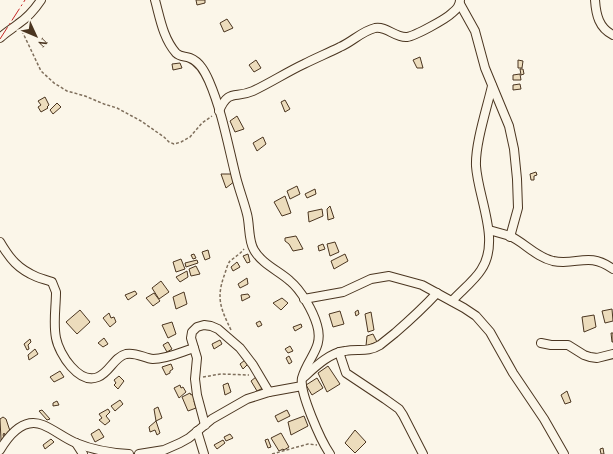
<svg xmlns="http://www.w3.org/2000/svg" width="613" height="454" font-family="Georgia,serif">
<rect width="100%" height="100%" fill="#fbf6e9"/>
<g fill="#ecdcbc" stroke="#4a3520">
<path d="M196 0H205V3L197 5Z"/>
<path d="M227 19 233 28 224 32 220 23Z"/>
<path d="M420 57 423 68H417L413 60Z"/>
<path d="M256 60 261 68 254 72 249 65Z"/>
<path d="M518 60 523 61 522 68H518Z"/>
<path d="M180 63 182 68 173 70 172 64Z"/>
<path d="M520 69H523L524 74 521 75Z"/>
<path d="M520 74 521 80H513V75Z"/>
<path d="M520 84 521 89 513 90V85Z"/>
<path d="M45 97 49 105 47 107 48 108 41 112 38 107 41 105 38 101Z"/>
<path d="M285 100 290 109 285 112 281 102Z"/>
<path d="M57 103 61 107 53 114 50 110Z"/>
<path d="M237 116 244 129 235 132 230 121Z"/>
<path d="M263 137 266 144 257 151 253 143Z"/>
<path d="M536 172 537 175 534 176V180H531L530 174Z"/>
<path d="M221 174H232L235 181 226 188Z"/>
<path d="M297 186 300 194 290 199 287 191Z"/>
<path d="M315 189 316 194 307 198 305 194Z"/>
<path d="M285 196 291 213 282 216 274 202Z"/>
<path d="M330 206 334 218 328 220 327 209Z"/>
<path d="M322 209 323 216 309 222 308 212Z"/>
<path d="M296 236 303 249 293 251 289 244 285 241V238Z"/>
<path d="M335 242 339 252 330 256 327 244Z"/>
<path d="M323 244 325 249 319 251 318 246Z"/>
<path d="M208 250 210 258 205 260 202 252Z"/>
<path d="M194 254 196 258 193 259 191 255Z"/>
<path d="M248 254 250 262 247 263 243 256Z"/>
<path d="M345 254 348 261 334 269 331 261Z"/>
<path d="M181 259 185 269 176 272 173 262Z"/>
<path d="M197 260 198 263 186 267 185 263Z"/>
<path d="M237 262 240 267 233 271 231 267Z"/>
<path d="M196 266 200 274 191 276 189 269Z"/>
<path d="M187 271 188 277 180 282 176 277Z"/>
<path d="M247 278 248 284 240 288 238 284Z"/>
<path d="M161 281 169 292 159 299 152 288Z"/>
<path d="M135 291 137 294 128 300 125 295Z"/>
<path d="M184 292 187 304 176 309 173 297Z"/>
<path d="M154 293 160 301 153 306 146 298Z"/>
<path d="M248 294 250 297 242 301 241 295Z"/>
<path d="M282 298 288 303 281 310 273 303Z"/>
<path d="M612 309 613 321 605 323 602 311Z"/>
<path d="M80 310 90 322 77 334 66 322Z"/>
<path d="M358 310 359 314 356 316 355 312Z"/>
<path d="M340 311 344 324 333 327 329 314Z"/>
<path d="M371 312 374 330 368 332 365 314Z"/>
<path d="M109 313 111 318 114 317 116 322 110 327 103 318Z"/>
<path d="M594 315 596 327 584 332 582 317Z"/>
<path d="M260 321 262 325 258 327 256 323Z"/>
<path d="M172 322 176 334 168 338 162 325Z"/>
<path d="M301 324 302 327 295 331 293 327Z"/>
<path d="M611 333H613V342H612Z"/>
<path d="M373 334 377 342 366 346 367 336Z"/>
<path d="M104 338 108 344 103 347 98 343Z"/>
<path d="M30 339 31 342 28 345 29 349 27 350 24 344Z"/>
<path d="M220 340 222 344 214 349 212 344Z"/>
<path d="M168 342 172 349 167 352 163 345Z"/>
<path d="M290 346 293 351 288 353 285 349Z"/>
<path d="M35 349 38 354 29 360 28 355Z"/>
<path d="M289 356 292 362 289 364 286 358Z"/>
<path d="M245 360 248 364 243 369 240 364Z"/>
<path d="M171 364 173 369 170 371V373L166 375 162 367Z"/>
<path d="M328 366 340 384 327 392 318 373Z"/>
<path d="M60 371 64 377 54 382 50 377Z"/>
<path d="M119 376 124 381 118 389 114 385 116 383 114 380Z"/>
<path d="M256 377 263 388 257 391 251 381Z"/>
<path d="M317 378 323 388 312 395 306 385Z"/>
<path d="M228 383 231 392 225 395 223 385Z"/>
<path d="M180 385 181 388 183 387 186 392 179 398 174 388Z"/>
<path d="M567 391 571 402 565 404 561 395Z"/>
<path d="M190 393 191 395 193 394 196 400 194 401 196 408 188 411 182 397Z"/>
<path d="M120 400 123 404 115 411 111 406Z"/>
<path d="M57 401 59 405 53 406V403Z"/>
<path d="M158 407 162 418 156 421 154 409Z"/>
<path d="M108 409 110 412 106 416 110 421 105 425 99 420 102 418 99 414Z"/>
<path d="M42 410 50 419 47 420 39 411Z"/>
<path d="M287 410 290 416 278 422 275 416Z"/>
<path d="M304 416 308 426 291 435 288 422Z"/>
<path d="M3 417 6 419 10 431 5 435 4 433 3 435 4 437 1 440 0 419Z"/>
<path d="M156 421 160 433 157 435 155 430 150 432 149 427Z"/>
<path d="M99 429 104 437 95 442 91 434Z"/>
<path d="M355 430 366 442 355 453 345 443Z"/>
<path d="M281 433 289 447 284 450 283 449 279 451 271 438Z"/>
<path d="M230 434 233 438 226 441 224 437Z"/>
<path d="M51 439 54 442 45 449 43 445Z"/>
<path d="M268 439 271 447 268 448 265 440Z"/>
<path d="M223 440 225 443 217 449 214 445Z"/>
<path d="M603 448 604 454H601L600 449Z"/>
</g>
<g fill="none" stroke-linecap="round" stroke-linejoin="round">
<defs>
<g id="minor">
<path d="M155 0C160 18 163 38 176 53 180 57 185 56 190 58 200 62 205 72 209 81 222 111 228 145 236 177 239 189 244 202 247 214 250 225 248 240 254 250 262 264 279 271 290 281 301 290 313 311 317 325 324 348 308 357 302 378 299 392 321 441 330 454"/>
<path d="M595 0C596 15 599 28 613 35"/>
<path d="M460 4 475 31 485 68 509 126 514 149 517 179 518 208 510 237"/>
<path d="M0 38C6 32 12 29 18 24 27 18 35 9 41 0"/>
<path d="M219 111C229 88 235 99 253 91 270 83 287 72 304 64 316 58 328 53 340 47 352 42 362 31 375 28 387 26 395 38 407 37 415 36 446 19 452 13 456 10 460 5 460 0"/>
<path d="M489 230C496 232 503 234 510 236 525 243 536 257 553 261 577 266 588 251 613 269"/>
<path d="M0 242C10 259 18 269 37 277 42 279 47 280 52 282L56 292C56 307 53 323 56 338 59 354 79 385 98 377 110 372 114 357 126 354 136 352 144 358 153 359 167 359 181 352 194 348"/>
<path d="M304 299 343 292 371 279 389 276 422 285 464 308 476 316 490 332 513 373 544 419 564 454"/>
<path d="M452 301C460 292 475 280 481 270 501 241 478 198 476 166 475 144 487 108 492 86"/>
<path d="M541 343 551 345H568L584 355 590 357 597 358 613 354"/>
<path d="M339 352 346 373 385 399 399 409 403 415 423 454"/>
<path d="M304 377C315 367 329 353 345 351 358 348 367 353 380 345 385 341 390 337 395 333 410 320 424 307 437 293"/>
<path d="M205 425 197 395 195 379 197 358 191 338 192 332 197 327 204 325 211 326 218 329 240 348 253 365 269 392"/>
<path d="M197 431 204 454"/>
<path d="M76 443 83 454"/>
<path d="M0 450C9 435 24 417 43 425 55 430 64 438 76 443 93 450 111 453 129 454"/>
<path d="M139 454 164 450 180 443 189 438 212 419 247 399 269 392 302 386"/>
</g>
</defs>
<use href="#minor" stroke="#4a3520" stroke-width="10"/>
<g stroke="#7f6f5c" stroke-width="1.5" stroke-dasharray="3 2" stroke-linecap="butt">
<path d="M22 31 41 71 54 83 67 91 85 96 104 104 117 108 141 121 164 137 169 142 174 144 181 142 190 137 202 123 212 116"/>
<path d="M231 330C221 309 216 299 224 276 226 271 227 265 230 261 235 257 240 254 244 249"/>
<path d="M203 377 221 374 249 375"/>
<path d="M272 454 308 444 317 445"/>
</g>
<use href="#minor" stroke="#fbf6e9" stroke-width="8"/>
<path stroke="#c62828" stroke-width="1" stroke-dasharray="14 3 2 3" stroke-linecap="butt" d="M0 39 25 0"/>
</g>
<g transform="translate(36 36) rotate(134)" stroke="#fbf6e9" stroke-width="3" paint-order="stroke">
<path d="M0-3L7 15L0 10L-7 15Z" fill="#4a3520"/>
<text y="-6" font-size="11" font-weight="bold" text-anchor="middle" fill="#4a3520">N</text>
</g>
</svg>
